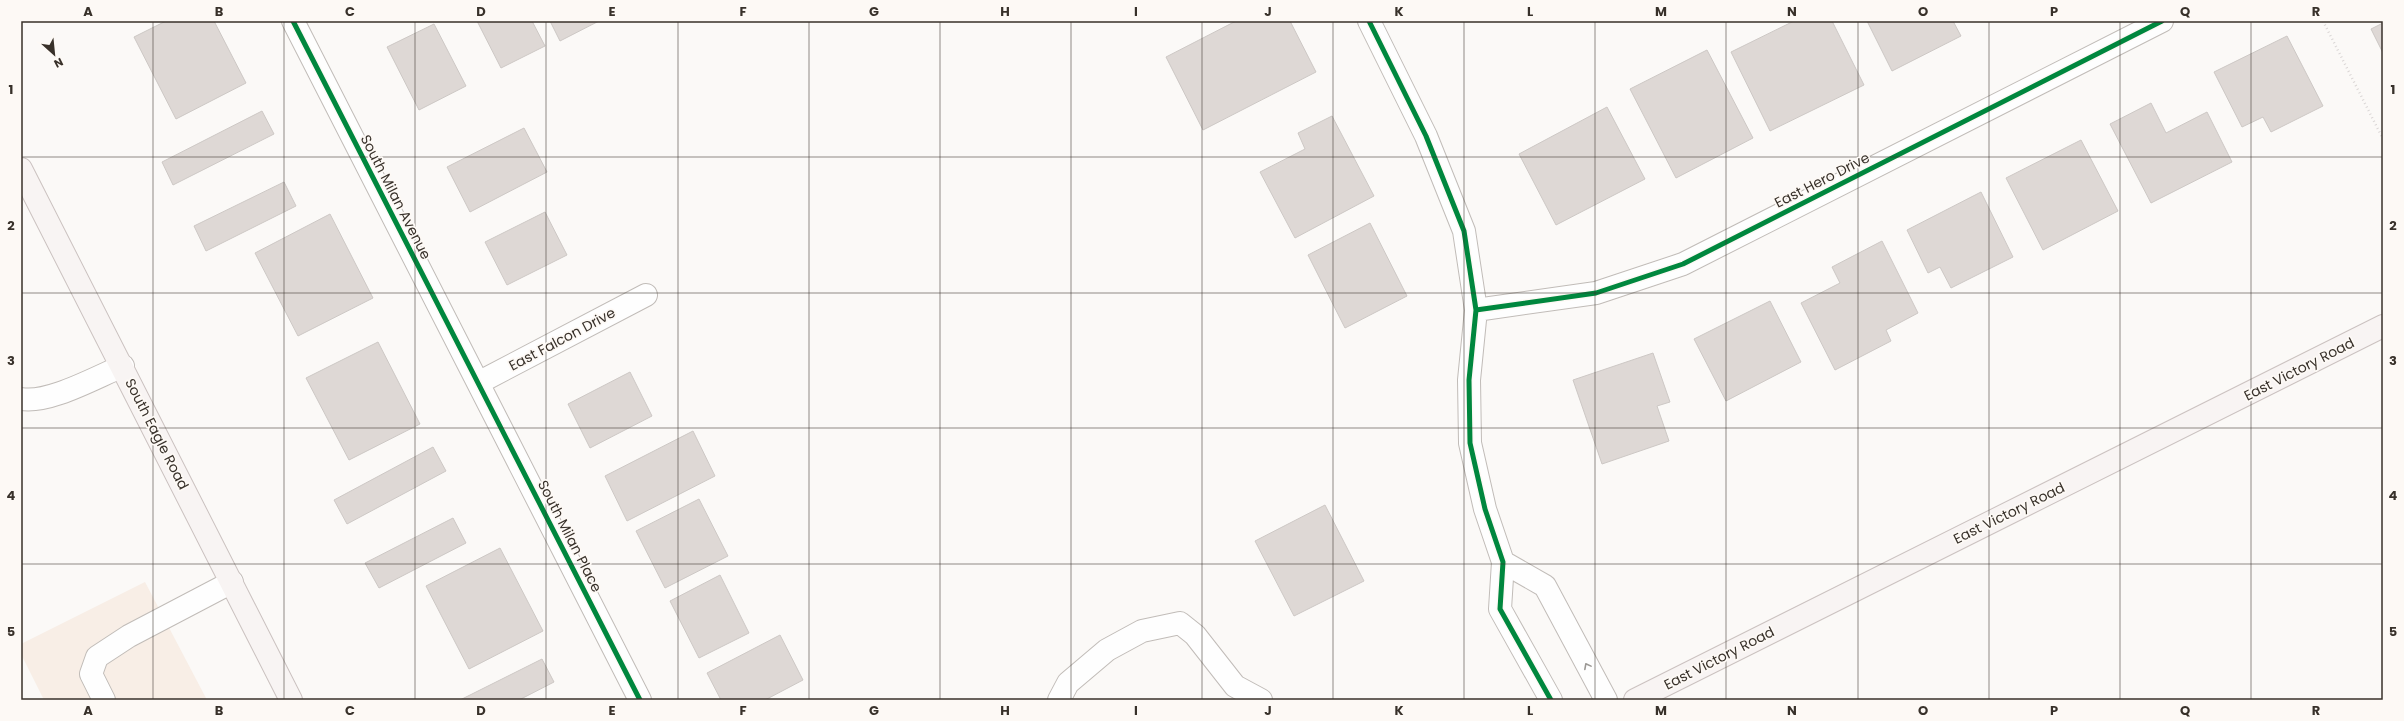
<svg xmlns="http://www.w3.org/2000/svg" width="2404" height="721" font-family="Poppins,sans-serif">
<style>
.built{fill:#f8eee6}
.building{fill:#ded8d5;stroke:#cdc8c5}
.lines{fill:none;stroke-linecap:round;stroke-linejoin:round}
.minor-casing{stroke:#c1bcb8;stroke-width:24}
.major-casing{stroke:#cbc2c0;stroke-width:24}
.path{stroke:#dad6d5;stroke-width:2.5;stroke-dasharray:1 3;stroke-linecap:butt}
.minor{stroke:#fefefe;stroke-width:22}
.major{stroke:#f8f4f3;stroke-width:22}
.cycleway-casing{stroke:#fdf9f5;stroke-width:8}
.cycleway{stroke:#00873e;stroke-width:5}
.oneway{stroke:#9b9894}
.grid{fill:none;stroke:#38312a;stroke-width:1;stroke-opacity:0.55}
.labels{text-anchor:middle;stroke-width:3.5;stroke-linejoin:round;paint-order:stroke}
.street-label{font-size:14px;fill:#38312a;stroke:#fdf9f5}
.neatline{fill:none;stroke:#38312a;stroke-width:1.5}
.grid-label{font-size:13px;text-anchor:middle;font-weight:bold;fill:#38312a}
</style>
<rect width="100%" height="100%" fill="#fbf9f7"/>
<path class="built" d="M145,582L207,700H44L21,654V644Z"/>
<path class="building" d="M166,21H214L246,83L176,119L134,37Z
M477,21H532L545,46L501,68Z
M550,21H599L560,41Z
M1236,21H1290L1316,72L1203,130L1166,57Z
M1794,21H1832L1864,85L1770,131L1731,52Z
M1867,21H1953L1961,36L1892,71Z
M2383,23V53L2371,29Z
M434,24L466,86L419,110L387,47Z
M2287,36L2323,106L2271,132L2263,117L2242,127L2214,72Z
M1707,50L1753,138L1676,178L1630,89Z
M2151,103L2166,133L2207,112L2232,162L2151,203L2110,124Z
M1607,107L1645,179L1556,225L1519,154Z
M262,111L274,134L173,185L162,162Z
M1332,116L1374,196L1295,238L1260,172L1305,149L1298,133Z
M524,128L547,172L470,212L447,167Z
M2081,140L2118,211L2043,250L2006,178Z
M284,182L296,206L206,251L194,226Z
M1981,192L2013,257L1951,288L1940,267L1928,273L1907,230Z
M545,212L567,255L507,285L485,242Z
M330,214L373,298L298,336L255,253Z
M1370,223L1407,296L1345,328L1308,255Z
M1882,241L1918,313L1886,330L1891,341L1835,370L1801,303L1840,283L1832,267Z
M1770,301L1801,362L1726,401L1694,339Z
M378,342L420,424L349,460L306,378Z
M1653,353L1670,402L1657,406L1669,441L1602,464L1573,380Z
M630,372L652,416L590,448L568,404Z
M693,431L715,476L627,521L605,476Z
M433,447L446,471L347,524L334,500Z
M699,499L728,556L665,588L636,531Z
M1325,505L1364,581L1294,616L1255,541Z
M453,518L466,543L379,588L365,563Z
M500,548L543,631L469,669L426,586Z
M720,575L749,633L699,658L670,601Z
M780,635L803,680L765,700H721L707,673Z
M542,659L554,682L519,700H460Z"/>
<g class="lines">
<g class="minor-casing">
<path id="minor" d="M293,21L640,700
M1369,21L1426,136L1464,231L1476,310L1469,380L1470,443L1485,509L1503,562L1500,609L1551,700
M1476,310L1596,293L1683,264L2162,21
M478,383L646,295
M21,399C49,404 96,377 123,366
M1503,562L1545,586L1606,700
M104,700L91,674L97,657L129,636L232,582
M1059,700L1068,683L1107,650L1142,631L1180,623L1195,635L1235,686L1261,700"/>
</g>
<g class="major-casing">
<path id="major" d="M21,169L291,700
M1635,700L2383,326"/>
</g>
<path class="path" d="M2323,21L2383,139"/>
<use href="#minor" class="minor"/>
<use href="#major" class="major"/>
<g class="cycleway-casing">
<path id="cycleway" d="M293,21L640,700
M1369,21L1426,136L1464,231L1476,310L1469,380L1470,443L1485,509L1503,562L1500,609L1551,700
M1476,310L1596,293L1683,264L2162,21"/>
</g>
<use href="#cycleway" class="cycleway"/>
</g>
<defs><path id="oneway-chevron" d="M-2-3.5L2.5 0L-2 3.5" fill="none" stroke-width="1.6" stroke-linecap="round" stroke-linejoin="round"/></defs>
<use class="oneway" href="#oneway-chevron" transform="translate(1587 666) rotate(-118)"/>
<path class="grid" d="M153,21V700M284,21V700M415,21V700M546,21V700M678,21V700M809,21V700M940,21V700M1071,21V700M1202,21V700M1333,21V700M1464,21V700M1595,21V700M1726,21V700M1858,21V700M1989,21V700M2120,21V700M2251,21V700M21,157H2383M21,293H2383M21,428H2383M21,564H2383"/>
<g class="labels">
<g class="street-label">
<text transform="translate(1822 180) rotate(-27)" y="5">East Hero Drive</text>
<text transform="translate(396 197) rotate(63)" y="5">South Milan Avenue</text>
<text transform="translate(562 339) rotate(-28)" y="5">East Falcon Drive</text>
<text transform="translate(2299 369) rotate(-27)" y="5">East Victory Road</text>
<text transform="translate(157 434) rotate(63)" y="5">South Eagle Road</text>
<text transform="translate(2009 513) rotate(-26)" y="5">East Victory Road</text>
<text transform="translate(570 536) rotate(63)" y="5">South Milan Place</text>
<text transform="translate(1719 658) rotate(-27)" y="5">East Victory Road</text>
</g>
</g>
<rect width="2404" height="721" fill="none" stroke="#fdf9f5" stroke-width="44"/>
<g transform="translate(54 54) rotate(153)" stroke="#fdf9f5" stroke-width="3" paint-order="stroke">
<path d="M0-3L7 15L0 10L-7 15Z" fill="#38312a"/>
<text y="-6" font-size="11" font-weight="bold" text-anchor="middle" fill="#38312a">N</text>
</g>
<rect x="22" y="22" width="2360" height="677" class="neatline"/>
<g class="grid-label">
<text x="88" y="16">A</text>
<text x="219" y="16">B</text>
<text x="350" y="16">C</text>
<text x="481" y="16">D</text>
<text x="612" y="16">E</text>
<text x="743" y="16">F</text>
<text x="874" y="16">G</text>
<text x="1005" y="16">H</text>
<text x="1136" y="16">I</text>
<text x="1268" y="16">J</text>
<text x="1399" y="16">K</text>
<text x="1530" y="16">L</text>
<text x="1661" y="16">M</text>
<text x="1792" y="16">N</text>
<text x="1923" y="16">O</text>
<text x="2054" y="16">P</text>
<text x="2185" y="16">Q</text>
<text x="2316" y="16">R</text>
<text x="11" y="94">1</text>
<text x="2393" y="94">1</text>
<text x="11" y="230">2</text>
<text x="2393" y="230">2</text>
<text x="11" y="365">3</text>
<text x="2393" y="365">3</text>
<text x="11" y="500">4</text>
<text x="2393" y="500">4</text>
<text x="11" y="636">5</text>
<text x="2393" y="636">5</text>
<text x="88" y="715">A</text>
<text x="219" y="715">B</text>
<text x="350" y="715">C</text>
<text x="481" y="715">D</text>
<text x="612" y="715">E</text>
<text x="743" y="715">F</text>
<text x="874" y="715">G</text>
<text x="1005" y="715">H</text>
<text x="1136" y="715">I</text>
<text x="1268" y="715">J</text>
<text x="1399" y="715">K</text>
<text x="1530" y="715">L</text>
<text x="1661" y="715">M</text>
<text x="1792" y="715">N</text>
<text x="1923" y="715">O</text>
<text x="2054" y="715">P</text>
<text x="2185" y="715">Q</text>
<text x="2316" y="715">R</text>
</g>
</svg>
